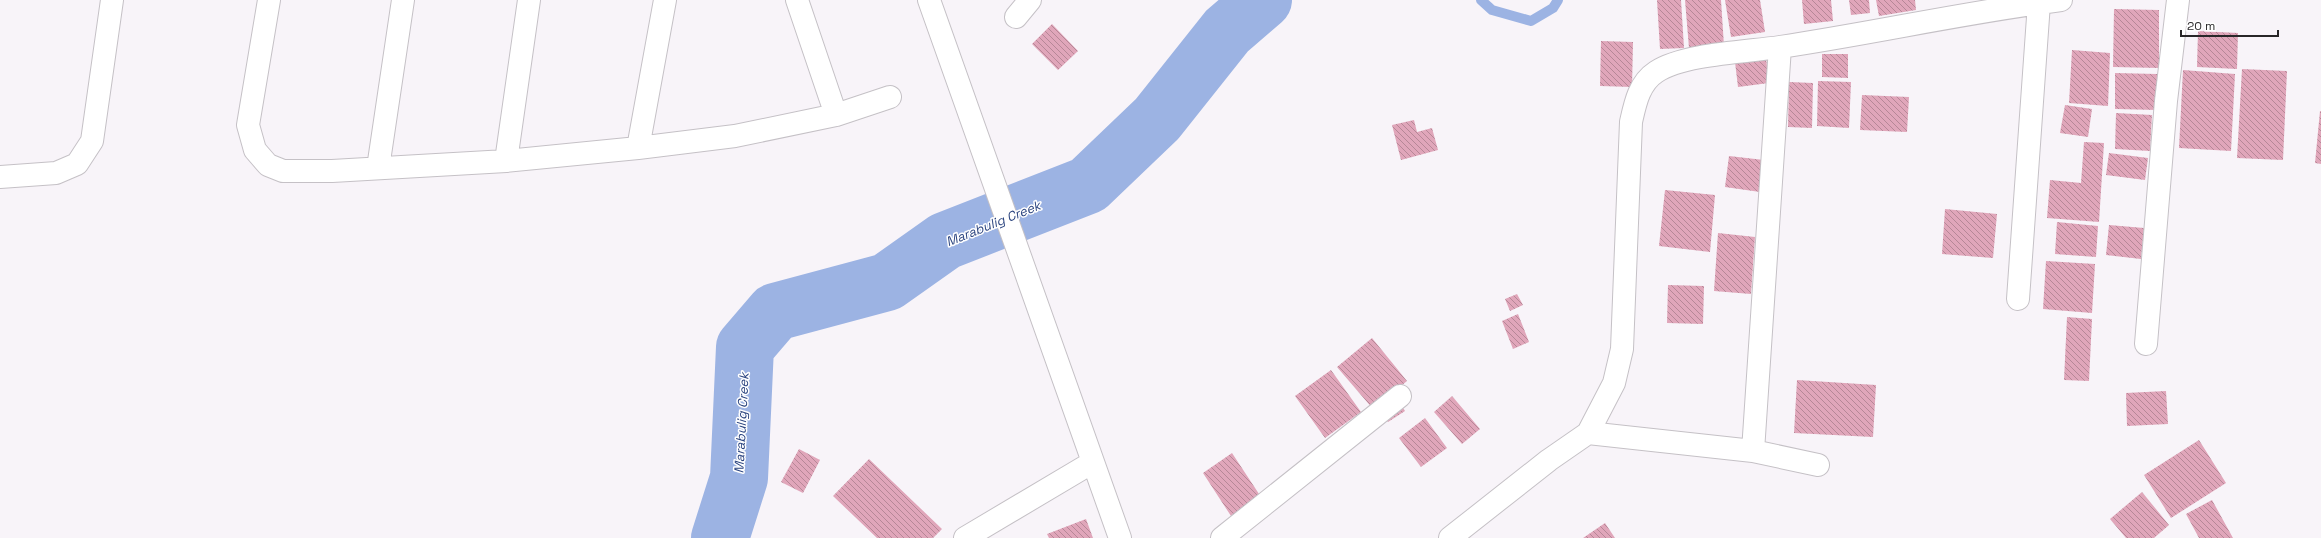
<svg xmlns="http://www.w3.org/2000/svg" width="2321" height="538" font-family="'Space Grotesk',sans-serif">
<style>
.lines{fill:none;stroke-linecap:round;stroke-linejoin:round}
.stream{stroke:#9cb3e3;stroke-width:10}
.river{stroke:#9cb3e3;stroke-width:58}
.building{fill:url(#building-back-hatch)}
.minor-casing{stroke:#c5c1c6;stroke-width:24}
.minor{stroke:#fff;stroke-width:22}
.labels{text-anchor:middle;stroke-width:3;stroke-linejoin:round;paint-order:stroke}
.water-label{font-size:13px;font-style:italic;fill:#2b447f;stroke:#fff}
</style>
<defs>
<pattern id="building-back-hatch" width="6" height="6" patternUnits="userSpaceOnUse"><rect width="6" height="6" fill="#e0a6ba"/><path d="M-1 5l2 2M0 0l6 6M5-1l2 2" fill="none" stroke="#b68797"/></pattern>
</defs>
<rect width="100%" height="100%" fill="#f8f4f9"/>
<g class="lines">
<path class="stream" d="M1481,0L1492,10L1531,21L1553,8L1558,0"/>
<path class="river" d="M720,538L739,478L745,347L775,312L887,282L945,241L1088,185L1157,119L1227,31L1263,0"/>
</g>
<path class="building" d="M1657,0H1681L1684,48L1660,49Z
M1685,0H1721L1724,46L1689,48Z
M1725,0H1760L1765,32L1731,37Z
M1802,0H1831L1833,21L1804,24Z
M1849,0H1869L1870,13L1851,15Z
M1876,0H1915L1916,10L1879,16Z
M2114,9L2159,10V68L2113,67Z
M1052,24L1078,51L1058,70L1032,44Z
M2198,31L2238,33L2237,69L2197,67Z
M1601,41L1633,42L1632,87L1600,86Z
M2072,50L2110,53L2108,106L2069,103Z
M1822,54H1848V78L1822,77Z
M1766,58L1769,83L1738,87L1735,62Z
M2242,69L2287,71L2283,160L2237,158Z
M2183,70L2235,74L2231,151L2179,148Z
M2115,73L2157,74V110L2115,109Z
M1818,81L1851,82L1849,128L1817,126Z
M1789,82L1813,83L1812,128L1788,127Z
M1862,95L1909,97L1907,132L1860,130Z
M2065,105L2092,109L2088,137L2060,133Z
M2320,111H2321V164L2315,163Z
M2116,113L2152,115L2150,151L2115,149Z
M1414,120L1417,132L1432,128L1438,150L1401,160L1392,125Z
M2084,142L2104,143L2099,222L2047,218L2050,180L2081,183Z
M2109,153L2148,158L2145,180L2106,175Z
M1729,156L1764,160L1760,192L1725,187Z
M1665,190L1715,195L1710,252L1659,246Z
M1945,209L1997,214L1993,258L1942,254Z
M2057,222L2098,226L2096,257L2055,254Z
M2109,225L2144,228L2141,259L2106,255Z
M1718,233L1755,237L1751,294L1714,291Z
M2046,261L2095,264L2092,313L2043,309Z
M1668,285L1704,286L1703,324L1667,323Z
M1517,294L1523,305L1510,311L1505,299Z
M1518,314L1529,342L1513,349L1502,321Z
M2067,317L2092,319L2089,381L2064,380Z
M1372,338L1407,381L1373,409L1337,367Z
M1331,370L1361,412L1325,438L1295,396Z
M1797,380L1876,385L1873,437L1794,433Z
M2166,391L2168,424L2127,426L2126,393Z
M1452,396L1480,429L1462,444L1434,412Z
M1400,403L1405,411L1388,422L1384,416Z
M1425,418L1447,448L1421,467L1399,438Z
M2199,440L2226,483L2171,518L2144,475Z
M799,449L820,460L803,493L781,482Z
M1232,453L1261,497L1231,516L1203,473Z
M869,459L942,529L933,538H877L833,496Z
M2142,492L2169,525L2154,538H2126L2110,519Z
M2212,500L2233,538H2199L2186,514Z
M1086,519L1093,538H1049L1047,534Z
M1605,523L1615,538H1583Z"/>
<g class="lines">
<g class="minor-casing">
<path id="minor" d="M269,0L248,125L255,150L268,165L283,171H332L506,161L638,148L735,136L836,115L890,97
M797,0L836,115
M929,0L1120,538
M1016,17L1030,0
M638,148L665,0
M506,161L529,0
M378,168L403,0
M0,177L56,173L77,164L92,141L112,0
M2018,299L2039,3
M2146,344L2166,101L2178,0
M1588,433L1753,451L1818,465
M1753,451L1780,47
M965,538L1093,462
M1222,538L1400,396
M1450,538L1549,460L1588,433L1614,383L1622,349L1631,122C1635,104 1639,83 1656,72C1683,54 1746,52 1780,47C1874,33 1967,12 2061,0"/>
</g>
<use href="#minor" class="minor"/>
</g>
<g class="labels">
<g class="water-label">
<text transform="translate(993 223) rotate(-22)" y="5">Marabulig Creek</text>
<text transform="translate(741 423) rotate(-87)" y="5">Marabulig Creek</text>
</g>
</g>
<path d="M2181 30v6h97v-6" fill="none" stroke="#282628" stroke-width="2"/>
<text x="2187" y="30" font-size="12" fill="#282628" stroke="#ffffff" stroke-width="3" paint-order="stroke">20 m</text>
</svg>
